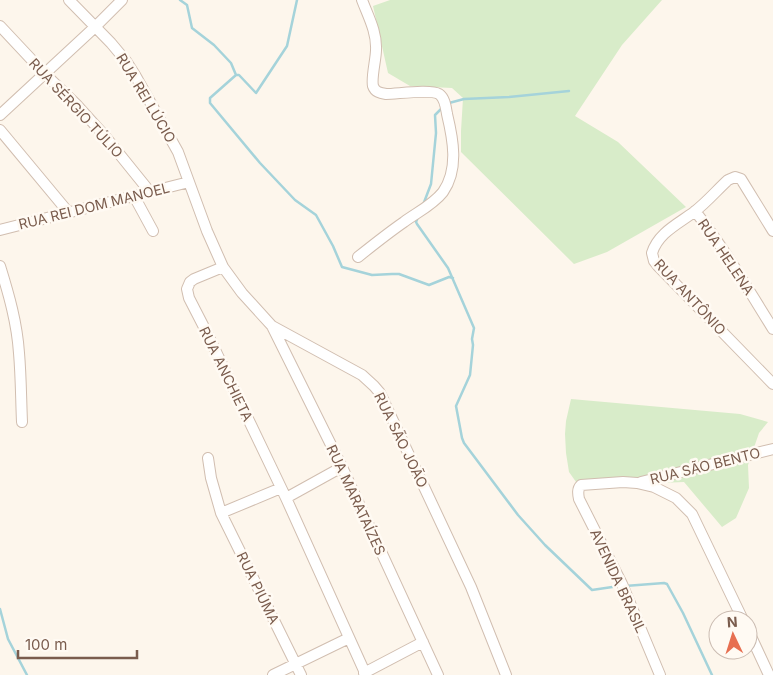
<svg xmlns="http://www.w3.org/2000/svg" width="773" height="675" font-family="Inter,sans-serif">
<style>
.green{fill:#d8ecc9}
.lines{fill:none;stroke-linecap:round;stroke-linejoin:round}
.stream{stroke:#a5d3da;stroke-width:2.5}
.minor-casing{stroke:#d1beb0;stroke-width:12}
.minor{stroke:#fff;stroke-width:10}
.labels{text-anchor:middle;stroke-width:5;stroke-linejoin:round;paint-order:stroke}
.street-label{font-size:14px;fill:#7a5c4d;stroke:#fffaf3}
</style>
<rect width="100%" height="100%" fill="#fdf6ec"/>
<path class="green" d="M390,0H662L622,45L575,116L618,142L686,207L607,252L574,264L461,152V131L463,98L452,88L410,86L388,73L373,6Z
M571,399L740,414L768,422L759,433L748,465L749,488L736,518L722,527L684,482L660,483L610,482L581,489L569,472L566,453L565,434L566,421Z"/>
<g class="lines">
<path class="stream" d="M180,0L187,5L192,28L214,45L231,63L236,75H239L256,93L287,46L297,0
M236,75L210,98V103L260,163L295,200L316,215L333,246L342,267L372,275L392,274H399L429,285L449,277L453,278
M449,103L464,99L509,97L569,91
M423,205L431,184L436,133L435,115L442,108
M418,217L416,222L417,224L448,268L474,328L472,339L473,345L470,375L456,406L462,438L464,443L518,515L545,545L592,590L619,586
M625,586L664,583L667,584L683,613L712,675
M0,609L8,639L27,675"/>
<g class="minor-casing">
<path id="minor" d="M69,0L111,43L126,61L135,75L178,152L207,231L223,267L242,293L272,326L362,375L374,386L380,393L471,587L506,675
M0,26L45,74L76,104L104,135L150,192
M0,115L95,27L122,0
M0,130L69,213
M134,196L153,231
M695,211C724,248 748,289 773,329
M0,230L189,182
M773,231L741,179L735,177L728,180C717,190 706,203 694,212C678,224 658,233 652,253L654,261L658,266L773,384
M358,257C373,245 388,233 404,222C416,213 433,205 443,192C459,169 453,139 447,114C446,108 445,98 439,94C430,89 397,94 386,94C380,93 375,92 373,86C371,78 376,59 376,50C377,32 368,16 362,0
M0,266C9,295 17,323 19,353C21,376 21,399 22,422
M223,267L194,279L190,282L187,289L189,298L207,333L286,498L366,675
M272,326L342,467L438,675
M208,458L211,478L221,513L301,675
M641,482L773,449
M286,498L342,467
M221,513L281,488
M748,630L769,675
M364,673L423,642
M273,675L349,638
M660,675L622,584L579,499C578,494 577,489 581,485L623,482L637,483L654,487L676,498L692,514L743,620"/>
</g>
<use href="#minor" class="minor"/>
</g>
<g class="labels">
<g class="street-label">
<text transform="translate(146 98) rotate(59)" y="5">RUA REI LÚCIO</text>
<text transform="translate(76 108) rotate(47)" y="5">RUA SÉRGIO TÚLIO</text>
<text transform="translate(94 206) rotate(-14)" y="5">RUA REI DOM MANOEL</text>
<text transform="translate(726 257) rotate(56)" y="5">RUA HELENA</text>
<text transform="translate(690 297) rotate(47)" y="5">RUA ANTÔNIO</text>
<text transform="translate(226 374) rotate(64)" y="5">RUA ANCHIETA</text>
<text transform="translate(401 440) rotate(64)" y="5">RUA SÃO JOÃO</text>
<text transform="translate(705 466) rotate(-14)" y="5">RUA SÃO BENTO</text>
<text transform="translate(356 500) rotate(65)" y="5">RUA MARATAÍZES</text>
<text transform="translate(618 581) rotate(65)" y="5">AVENIDA BRASIL</text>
<text transform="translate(258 588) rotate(64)" y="5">RUA PIÚMA</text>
</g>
</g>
<g transform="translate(733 635) rotate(356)"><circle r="24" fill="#fffaf3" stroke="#cabbb1"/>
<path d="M0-4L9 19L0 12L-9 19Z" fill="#e76f51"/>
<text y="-8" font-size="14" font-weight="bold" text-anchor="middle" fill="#7a5c4d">N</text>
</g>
<path d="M18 650v8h119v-8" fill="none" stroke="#7a5c4d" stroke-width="2.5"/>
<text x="25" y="650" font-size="15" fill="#7a5c4d" stroke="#fffaf3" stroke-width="4" paint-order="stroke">100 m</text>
</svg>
